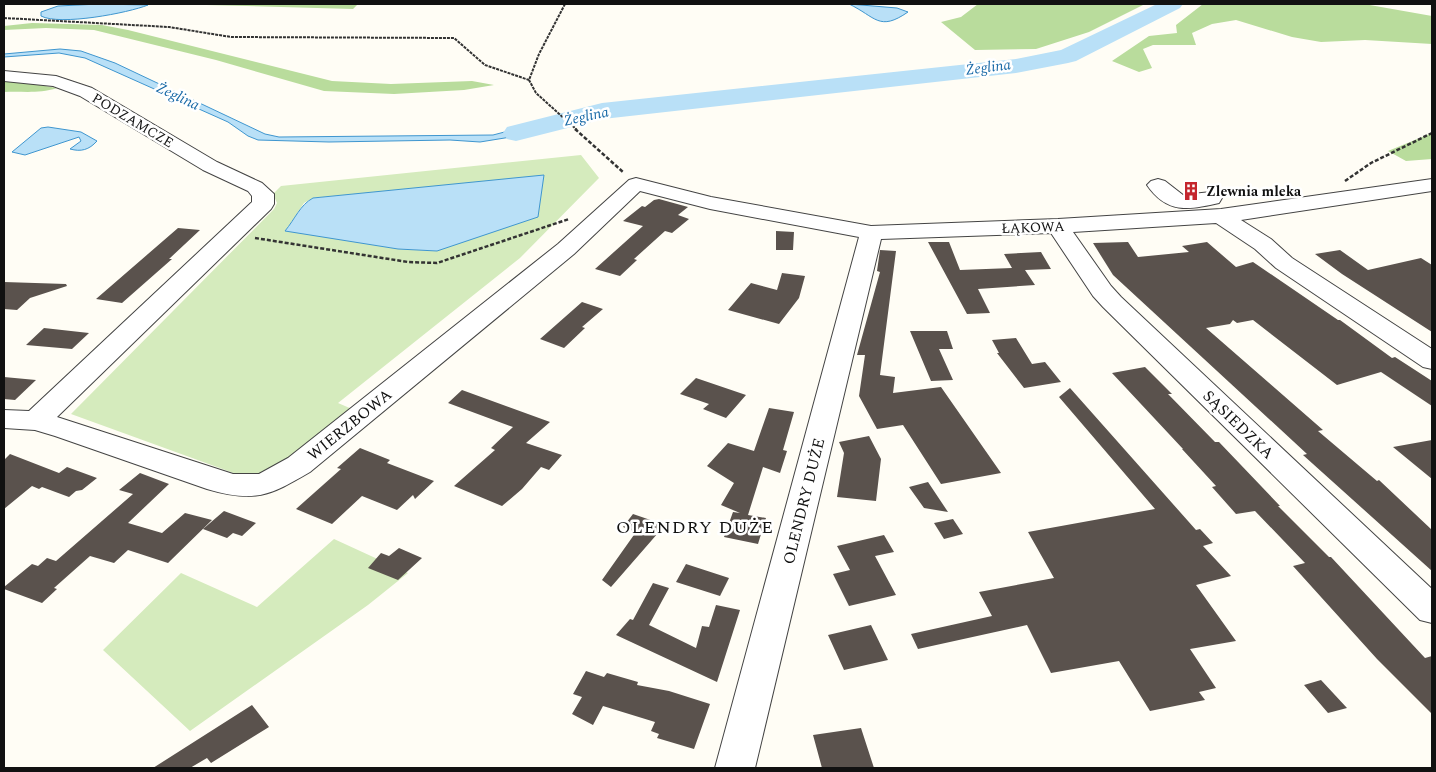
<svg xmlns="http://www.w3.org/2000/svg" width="1436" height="772" font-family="Spectral,serif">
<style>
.green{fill:#d5ebbd;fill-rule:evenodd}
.forest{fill:#b9dc9c}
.water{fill:#b9e0f7;stroke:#3f96cf}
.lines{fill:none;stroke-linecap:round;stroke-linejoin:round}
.river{fill:#b9e0f7;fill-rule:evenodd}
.building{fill:#5a524d}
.minor-casing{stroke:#444;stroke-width:2}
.path-far1{stroke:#333;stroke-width:2;stroke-dasharray:3 1;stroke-linecap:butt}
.path{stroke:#333;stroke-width:2.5;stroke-dasharray:4 2;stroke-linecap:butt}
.minor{fill:#fff;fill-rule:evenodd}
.labels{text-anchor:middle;stroke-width:5;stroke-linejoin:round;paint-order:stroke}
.far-street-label{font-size:14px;fill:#111;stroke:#fff}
.far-poi-label{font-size:14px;font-weight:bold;fill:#111;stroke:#fff;text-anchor:start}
.far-water-label{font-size:15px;font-style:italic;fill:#1768a6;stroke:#fff}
.street-label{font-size:16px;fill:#111;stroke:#fff}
.neighbourhood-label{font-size:18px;letter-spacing:1px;fill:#111;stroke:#fff}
</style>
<rect width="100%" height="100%" fill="#fffdf5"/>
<path class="green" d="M581,155L599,178L520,258L338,403L352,409L284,465L265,473L239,475L71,414L274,209L277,203L273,194L281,186ZM402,190L437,251L398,249L286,230L304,203L313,198Z
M334,539L408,573L368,605L190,731L103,650L181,573L257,607Z"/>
<path class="forest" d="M208,4H358L353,9L206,5Z
M978,4H1145L1089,32L1036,49L975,50L941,22L961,17Z
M1203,4H1364L1432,16V44L1365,40L1321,42L1292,37L1236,20L1212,24L1192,33L1196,45H1153L1143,49L1152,68L1139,72L1112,61L1149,36L1177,33L1176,25Z
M32,23L102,25L128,30L332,81L391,84L472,81L494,85L464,90L394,94L324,91L216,60L94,30L46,28L4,30V26Z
M4,79L57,88C38,94 24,91 4,92Z
M1432,133V159L1406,161L1388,151Z"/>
<path class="water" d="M99,4L148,5C128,13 60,26 41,16V12L58,6Z
M849,4L897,8L908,12C879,32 876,17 849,4Z
M60,49L81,51L115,63L265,134L279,137L493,135L562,117L568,123L517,136L480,142L450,140L329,142L258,140L248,136L228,122L85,58L59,53L4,57V54Z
M48,127L81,132L97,141C89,150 81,152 70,149L81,141L79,137L25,155L12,152L41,128Z
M544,175L538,217L437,251L398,249L285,231C295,219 300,205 313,198Z"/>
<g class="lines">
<path class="river" d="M1157,4H1183L1180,8L1076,61L1068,63L1016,73L603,119L516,141L507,139L503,133L507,127L602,103L1016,59L1061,50Z"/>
</g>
<path class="building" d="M659,199L688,207L678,215L689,219L672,233L665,231L634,259L637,260L620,276L595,269L643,226L623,221L642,206L645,207L654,200Z
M178,228L200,230L169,259H172L122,303L96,299Z
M776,231L794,232L793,250H776Z
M928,242H949L960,270L1012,268L1004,254L1041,252L1051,269L1025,270L1035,285L978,289L990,313L967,314Z
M1128,242L1138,257L1189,252L1182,246L1207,242L1236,267L1253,262L1338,320H1340L1392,358L1395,357L1432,381V406L1381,372L1337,385L1253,320L1237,323L1233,320L1230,324L1206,328L1323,430L1318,431L1377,481L1379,480L1432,530V571L1303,455L1307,454L1113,275L1093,243Z
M880,250L896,251L880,375L895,377L893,393L941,387L1001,473L941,484L903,425L877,429L859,396L865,355H857L880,272L877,271Z
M1340,250L1368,270L1421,258L1432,265V332L1342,274L1315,254Z
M782,273L805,276L799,298L779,324L728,310L751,283L777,290Z
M4,282L66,284L67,286L30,298L17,310L4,309Z
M582,302L603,309L582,327L585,328L564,348L540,339Z
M44,328L89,333L72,349L26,345Z
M910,331H947L953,349H939L953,380L931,381Z
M1016,338L1032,364L1045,362L1061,382L1024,388L997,353H999L992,340Z
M1145,367L1172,394H1168L1215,442H1219L1280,506H1278L1329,557H1331L1425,658L1432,656V714L1377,659L1293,566L1305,563L1255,511L1236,514L1212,487L1216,486L1182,449H1183L1112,373Z
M4,377L36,380L15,400L4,399Z
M696,378L746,395L726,418L703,409L709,404L680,394Z
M1070,388L1196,530L1200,529L1213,543L1203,546L1231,576L1196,585L1236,641L1190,649L1216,688L1199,692L1205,700L1150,711L1119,661L1051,673L1027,625L918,649L911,634L992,616L979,592L1054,578L1028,532L1155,509L1059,397Z
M462,390L550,422L526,443L562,455L549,470L541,467L522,489L502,506L454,486L495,450L491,448L513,427L448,403Z
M769,408L794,412L783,450L787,451L780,473L763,467L748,515L766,518L758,544L724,537L733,512L740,513L721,505L734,483L707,466L728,443L754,451Z
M869,436L881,459L876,501L837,497L844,453L839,442Z
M1432,440V479L1393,447Z
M360,448L390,460L387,463L434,481L415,499L413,495L397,510L362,496L332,524L296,509L341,469L337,468Z
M10,454L59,473L67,467L97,478L82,490L76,491L69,497L42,487L39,489L32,486L4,509V460Z
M140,473L169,484L128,523L162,533L185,513L212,520L168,563L128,550L114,563L90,556L54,588L57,589L42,603L4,589V587L32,564L38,566L47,558L56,561L133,494L119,490Z
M928,482L948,512L924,508L909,487Z
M224,511L256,523L242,536L233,533L227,538L203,529Z
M633,514L665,525L611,587L602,580L636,532L623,527Z
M953,519L963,534L944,539L934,523Z
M884,535L894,552L875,556L896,595L849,606L833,574L850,570L837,546Z
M399,548L422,558L398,580L368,568L381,553L389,556Z
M686,564L729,578L720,596L676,582Z
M653,583L669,588L649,625L696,648L702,626L709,627L716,605L740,610L717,682L616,635L630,619L633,620Z
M871,625L888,660L844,670L828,635Z
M586,671L604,677L607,673L638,682L637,685L669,691L710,704L694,749L657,738L659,734L651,731L655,722L603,706L593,725L572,714L582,697L573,694Z
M1321,680L1347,708L1328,713L1304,685Z
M252,705L269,727L211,763L207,758L190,768H153Z
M861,728L874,768H822L813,735Z"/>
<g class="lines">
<g class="minor-casing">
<path id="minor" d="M4,71L56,76L92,88L217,162L262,183L274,194V204L271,209L57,417L233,474H259L288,458L558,244L629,180L636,178L711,197L871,226L1058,219L1221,209L1432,179V191L1241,220L1271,239L1292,258L1432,349V369L1423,367L1276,268L1255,249L1216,223L1073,232L1111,286L1121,297L1432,589V623L1420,620L1103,307L1093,296L1051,233L881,239L755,768H715L859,237L710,209L640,191L574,254L310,472C269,496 255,503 207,489L55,436L35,430L4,428V410L29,411L252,202V196L248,191L203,170L80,96L53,86L4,81Z
M1158,179L1165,181L1183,195L1211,192L1219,193L1222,198L1219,203C1188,210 1167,214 1147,185L1151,181Z"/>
</g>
<path class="path-far1" d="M565,4L539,54L529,80L536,93L577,130
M4,18L169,27L231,37L454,38L485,65L529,80"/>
<path class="path" d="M575,129L623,172
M1345,181L1371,163L1432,133
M255,238L408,262L437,263L569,219"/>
<use href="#minor" class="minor"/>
</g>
<defs>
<g id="building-bare" transform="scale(1.5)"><path d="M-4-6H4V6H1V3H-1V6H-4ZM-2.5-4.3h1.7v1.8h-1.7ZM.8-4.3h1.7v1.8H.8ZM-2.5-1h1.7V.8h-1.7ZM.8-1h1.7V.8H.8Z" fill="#c4262e" stroke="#fff" stroke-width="2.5" paint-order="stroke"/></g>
</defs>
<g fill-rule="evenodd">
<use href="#building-bare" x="1191" y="191"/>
</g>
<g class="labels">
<g class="far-street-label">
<text transform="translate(133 120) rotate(31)" y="5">PODZAMCZE</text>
<text transform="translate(1033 227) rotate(-2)" y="5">ŁĄKOWA</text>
</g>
<g class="far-poi-label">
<text x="1206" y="196">Zlewnia mleka</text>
</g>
<g class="far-water-label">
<text transform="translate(988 67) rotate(-7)" y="5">Żeglina</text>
<text transform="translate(178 96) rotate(25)" y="5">Żeglina</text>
<text transform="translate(586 116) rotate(-12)" y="5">Żeglina</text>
</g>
<g class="street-label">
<text transform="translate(349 424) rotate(-39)" y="6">WIERZBOWA</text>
<text transform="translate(1239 424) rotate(44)" y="6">SĄSIEDZKA</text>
<text transform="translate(803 501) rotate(-76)" y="6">OLENDRY DUŻE</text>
</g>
<g class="neighbourhood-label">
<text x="695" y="533">OLENDRY DUŻE</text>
</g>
</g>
<rect width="1436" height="772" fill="none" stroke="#111111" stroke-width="10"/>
</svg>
